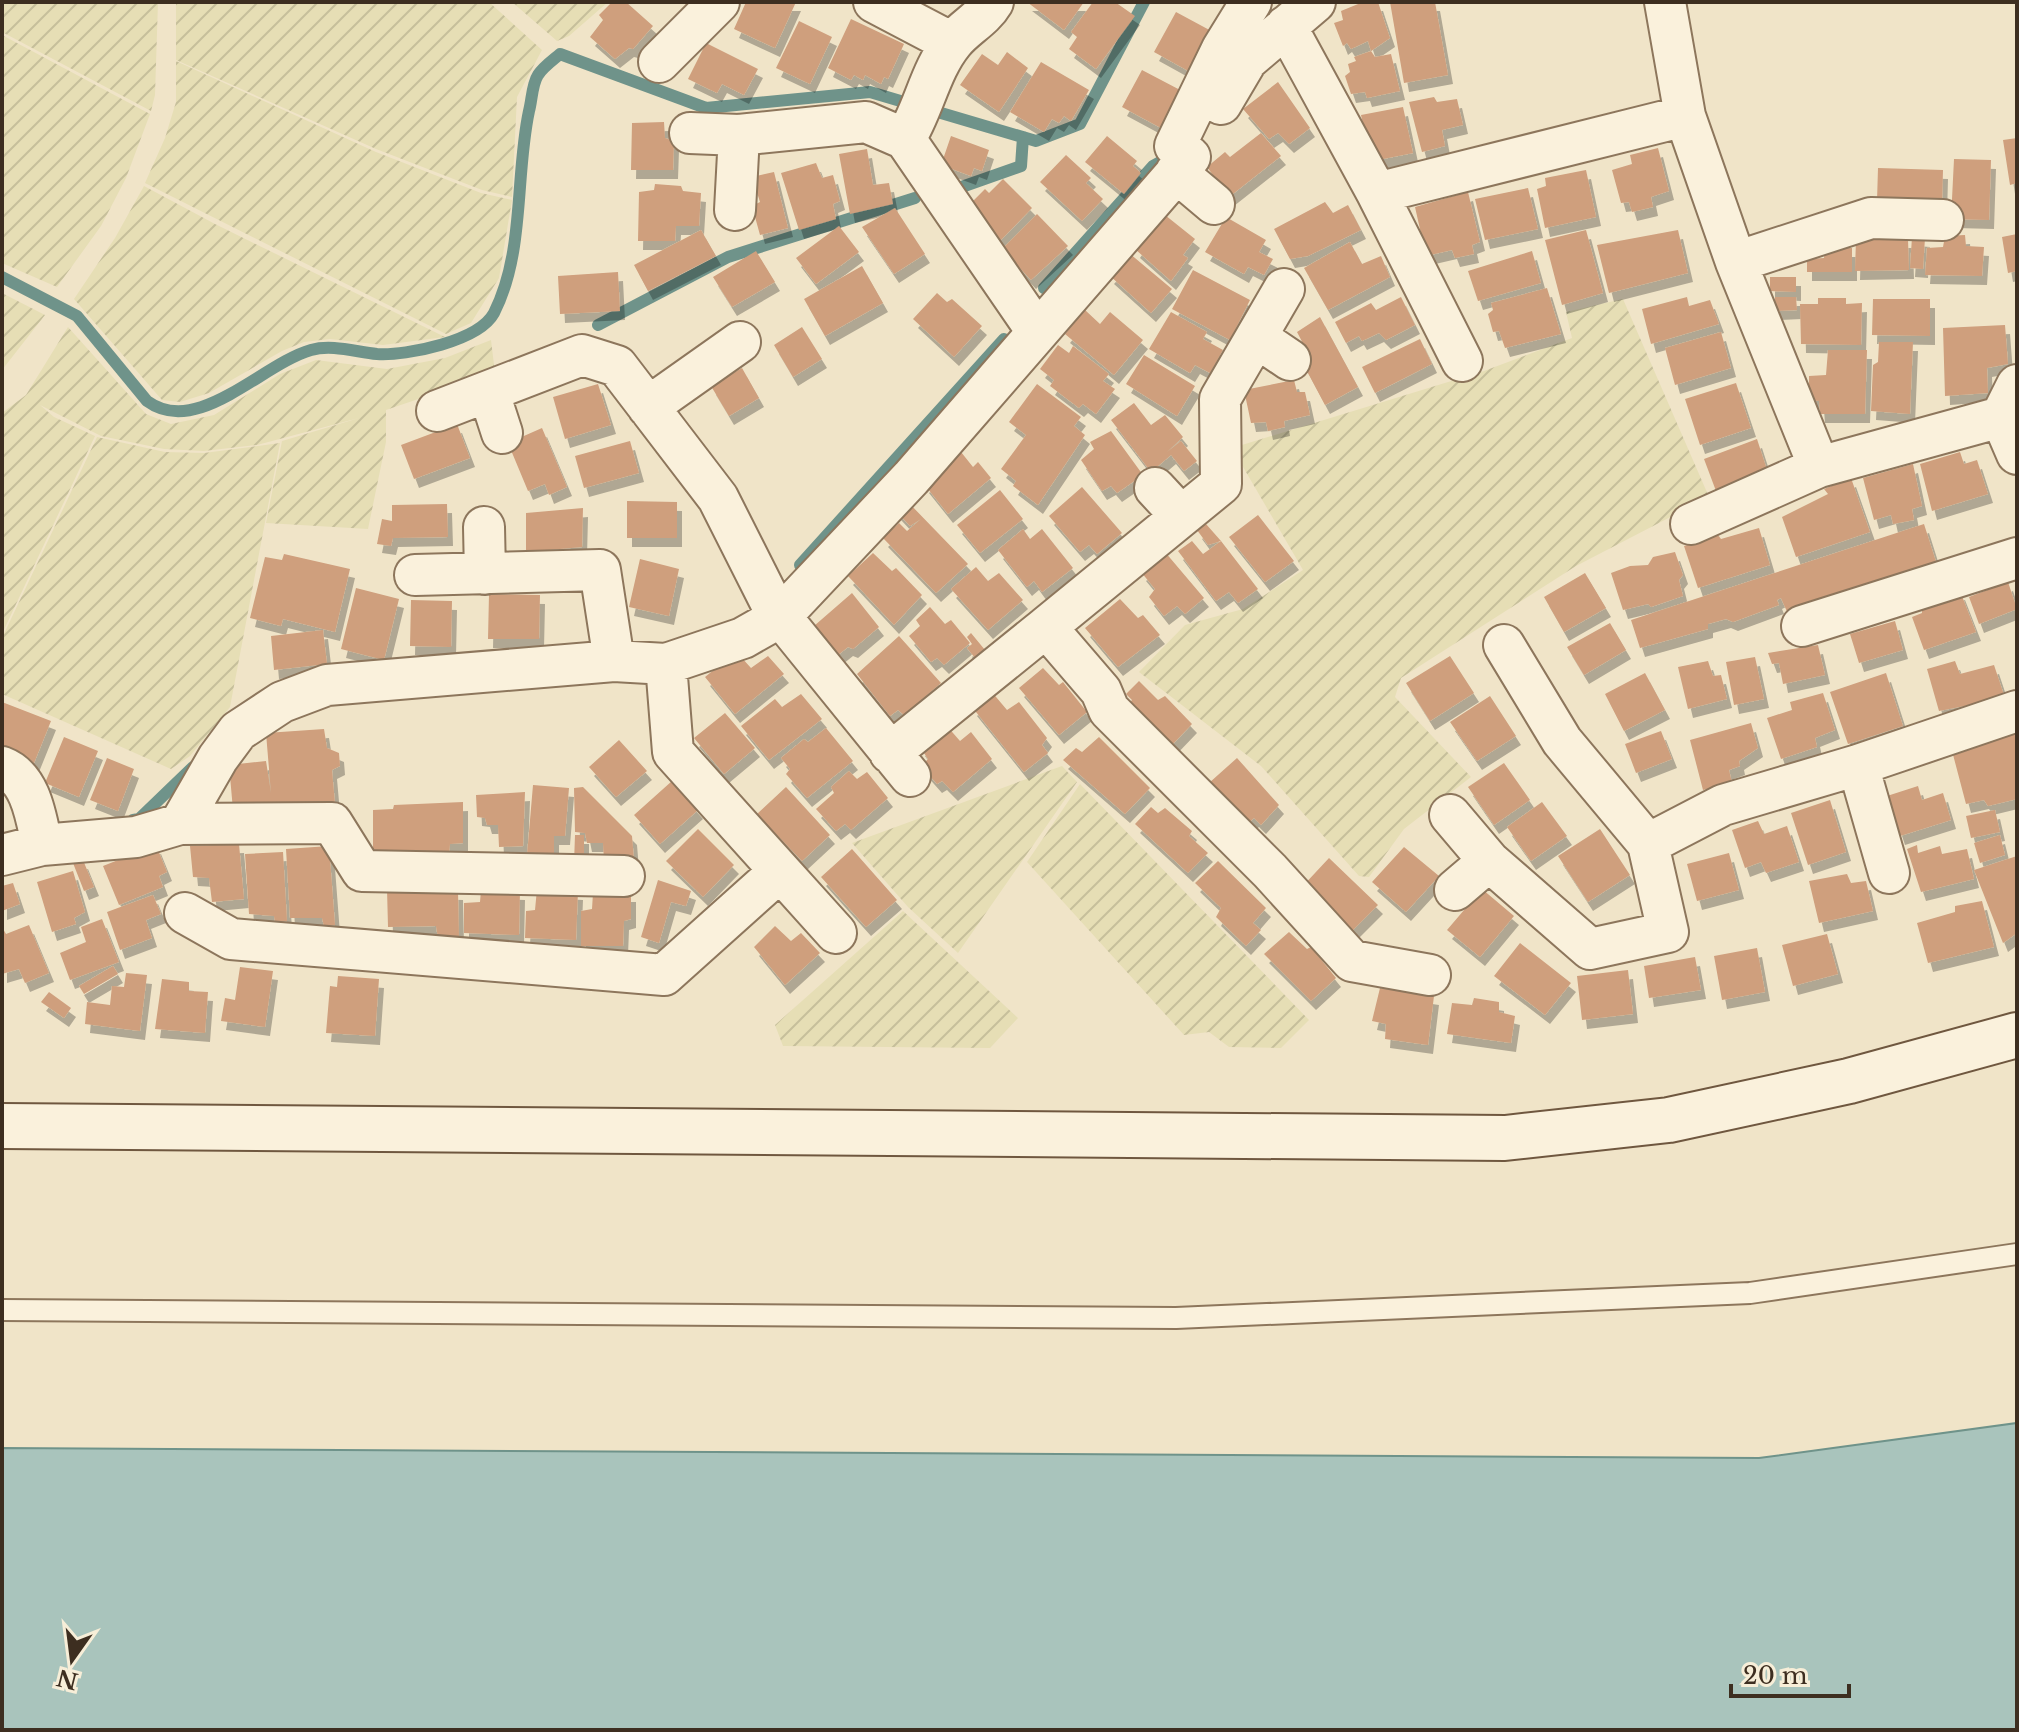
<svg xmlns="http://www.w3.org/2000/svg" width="2019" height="1732" font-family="'Libre Baskerville',serif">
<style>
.farmland{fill:url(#farmland-furrows)}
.water{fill:#a9c4bc;stroke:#6f938a;stroke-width:2}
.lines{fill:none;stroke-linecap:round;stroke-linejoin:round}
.stream{stroke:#6f938a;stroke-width:12}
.building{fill:#cf9f7d;filter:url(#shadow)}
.lane-casing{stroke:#8d765c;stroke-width:24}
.street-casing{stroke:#8d765c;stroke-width:44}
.secondary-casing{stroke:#6f573f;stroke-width:48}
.lane{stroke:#faf1dc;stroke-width:20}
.street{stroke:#faf1dc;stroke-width:40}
.secondary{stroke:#faf1dc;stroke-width:44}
</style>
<defs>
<pattern id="farmland-furrows" width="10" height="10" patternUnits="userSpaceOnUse" patternTransform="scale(2)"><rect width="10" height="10" fill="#e6deb5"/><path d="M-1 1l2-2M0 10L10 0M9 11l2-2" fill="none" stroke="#c6bf9b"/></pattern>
<filter id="shadow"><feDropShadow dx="5" dy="9" stdDeviation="0" flood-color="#0004"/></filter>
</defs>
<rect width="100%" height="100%" fill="#f0e4c8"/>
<path class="farmland" d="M2,2H158L155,95L151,111L2,32Z
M176,2H489L542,50L517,97L512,197L482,190L376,149L176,60Z
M512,2H608L569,36L557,41Z
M2,35L150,114L126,178L101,226L57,287L2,263Z
M176,61L376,152L481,193L512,200L499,278L471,323L446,334L145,183L165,138L176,102Z
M144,186L215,224L445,337L383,345L330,339L304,342L282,351L209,393L180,402L162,400L74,299L115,238Z
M2,293L45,315L2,370Z
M1623,299L1709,497L1576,566L1401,678L1395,697L1471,777L1404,829L1369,877L1359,876L1261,766L1139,672L1185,625L1243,609L1303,570L1232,448L1484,371L1572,338L1566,312Z
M68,327L146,414L171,424L214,415L280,374L316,360L387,369L445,358L491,340L495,373L386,410V442L368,529L266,523L282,441L359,418L257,445L204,451L164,449L101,436L40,405L54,417L95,436L2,634V413L26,395Z
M97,437L165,452L204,453L280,443L230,707L190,756L171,769L2,694V638Z
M1062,766L1077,782L958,953L908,907L852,843Z
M1080,784L1309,1020L1281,1048L1229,1047L1209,1032L1184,1035L1027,862Z
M903,911L1018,1018L990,1048L783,1046L775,1025Z"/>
<path class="water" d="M2017,1423V1730H2V1448L1759,1458Z"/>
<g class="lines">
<path class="stream" d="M953,190L1021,166L1023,137
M2,277L77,316L147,401C197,438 262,364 311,350C332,344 356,352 377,354C407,356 479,341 494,313C525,252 515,176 529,111C532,100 532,84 538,75C543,67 553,60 560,54L706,108L870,92L1036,141L1080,124L1144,2
M1044,288L1153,166L1171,156
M598,325L728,257L915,198
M800,565L1004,339
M133,820L139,819L193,767"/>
</g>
<path class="building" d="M612,2H626L653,26L633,49L629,48L615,59L590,37L603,20L599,15Z
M746,2H796L775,48L734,29Z
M1027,2H1084L1064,30Z
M1093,2H1115L1135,16L1096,69L1069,49L1077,37L1071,32Z
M1363,2H1378L1390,38L1371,51L1368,41L1351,49L1347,43L1343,46L1334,23L1343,20L1341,11Z
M1390,2H1435L1448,75L1404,83Z
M1176,12L1215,33L1192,73L1154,52Z
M851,19L904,44L888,79L884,77L881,84L865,75L863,80L854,75L851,80L828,68Z
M799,21L832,37L810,84L776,68Z
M706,43L758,69L744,95L722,84L717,93L688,79Z
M1371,51L1375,57L1391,54L1400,91L1367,98L1365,92L1351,94L1345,76L1350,72L1348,64L1356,61L1354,57Z
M1007,52L1028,68L999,112L960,85L982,54L998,65Z
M1041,62L1089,90L1071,121L1064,116L1059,123L1052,119L1044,132L1010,112Z
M1142,70L1182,91L1161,128L1122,107Z
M1278,82L1310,128L1289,144L1278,133L1269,139L1243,109Z
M1434,97L1437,102L1457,99L1463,125L1442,130L1445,146L1422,152L1409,102Z
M1403,107L1413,153L1378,160L1369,152L1361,115Z
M664,122L665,138L674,141L673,170H631L632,123Z
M1261,133L1281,156L1229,197L1207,167L1225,152L1230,157Z
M951,136L989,150L982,171L974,168L971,176L941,165Z
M1107,136L1137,161L1133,166L1141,173L1124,194L1085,162Z
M2017,138V183L2010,185L2003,140Z
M1658,148L1669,191L1651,197L1653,207L1632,212L1629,202L1621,203L1612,170L1632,164L1630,155Z
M867,149L873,185L889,183L893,204L850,214L839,154Z
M1066,155L1091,178L1086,183L1103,199L1082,221L1040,182Z
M1954,159L1991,160L1989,220L1951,219Z
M816,163L822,178L833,175L840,201L833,204L836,219L799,230L781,173Z
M1878,168L1943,170L1942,205L1877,201Z
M1586,170L1596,217L1545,228L1537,189L1546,186L1545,178Z
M774,172L788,228L760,235L752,206L760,202L752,177Z
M1003,179L1032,208L997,244L979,227L986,220L970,204L985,189L989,193Z
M655,184L681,186L683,191L701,193L699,226H676L675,241H638L639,192L654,190Z
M1528,188L1538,229L1485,240L1475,199Z
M1468,192L1480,242L1472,245L1474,254L1455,258L1452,250L1426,256L1415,207Z
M1325,202L1333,213L1348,205L1361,230L1308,256L1290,259L1274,229Z
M895,208L925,254L894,274L862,227Z
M1160,211L1195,239L1183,255L1188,258L1171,281L1135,249Z
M1037,214L1068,246L1031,280L1002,249Z
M1226,217L1266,240L1259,252L1273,259L1264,275L1248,267L1244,274L1205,252Z
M839,226L859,252L816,284L796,258Z
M701,230L716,256L648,291L634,265Z
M1586,230L1603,293L1562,305L1545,240Z
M1678,230L1688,273L1609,293L1597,245Z
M2017,234V271L2008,273L2002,237Z
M1965,235L1966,246L1984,247L1982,276L1925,275L1927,248L1943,247L1945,236Z
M1912,237L1925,238L1923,269L1910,268Z
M1856,239H1908L1909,270L1855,271Z
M1350,242L1362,264L1381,256L1390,277L1328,310L1304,268Z
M1825,248H1852V272H1807V259L1824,258Z
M756,251L775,282L732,307L713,277Z
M1532,251L1541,283L1478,301L1468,271Z
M1129,253L1172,289L1151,313L1109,275Z
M862,266L883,303L825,336L804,299Z
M1193,270L1250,300L1230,340L1172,309Z
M618,272L620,311L560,314L558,276Z
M1770,277H1796V292L1770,291Z
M1547,288L1561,334L1505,348L1499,331L1493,332L1488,314L1493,310L1491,303Z
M937,293L947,302L952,299L982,326L954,357L913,319Z
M1401,297L1415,325L1386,340L1379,333L1362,341L1359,336L1346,343L1335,322L1371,303L1376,310Z
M1687,297L1689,306L1710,300L1719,324L1651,344L1642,309Z
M1775,297H1796L1797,310L1775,311Z
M1818,298H1846V304L1862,303L1861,345L1801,344L1800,304H1818Z
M1873,299H1930V336L1872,335Z
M1085,310L1100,324L1110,312L1143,340L1114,375L1065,334Z
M1171,312L1207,332L1203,339L1223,350L1210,373L1195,365L1190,373L1149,349Z
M1320,317L1358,387L1325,405L1301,360L1309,355L1297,332Z
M2005,325L2008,364L1987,368L1988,393L1945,396L1943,328Z
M802,327L822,359L793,377L774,345Z
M1721,332L1731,368L1675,385L1665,348Z
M1420,339L1432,364L1375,393L1362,367Z
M1879,342H1913L1910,414L1871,411L1873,365L1878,362Z
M1058,345L1069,353L1073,346L1109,374L1103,381L1115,389L1096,414L1083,404L1079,408L1050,386L1054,380L1040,369Z
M1828,350H1867L1865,414H1820L1819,401L1809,400V376L1826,375Z
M1144,355L1195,386L1177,416L1126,384Z
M742,368L759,398L729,416L711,386Z
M1294,380L1297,392H1305L1310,415L1284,421L1285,427L1268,431L1266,422L1251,423L1244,390Z
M1736,383L1751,428L1700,445L1685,399Z
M598,384L611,425L565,439L553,397Z
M1037,384L1081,417L1074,426L1085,435L1038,505L1013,486L1016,481L1001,469L1026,435L1009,422Z
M1134,403L1151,425L1165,415L1183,437L1167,452L1181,441L1197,461L1184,471L1171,455L1151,472L1111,420Z
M457,424L470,458L414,479L401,445Z
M542,428L567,487L549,495L545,484L528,491L508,443Z
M1111,431L1143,475L1117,493L1111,486L1102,491L1081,460L1094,449L1090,442Z
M1757,439L1768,473L1716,491L1704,459Z
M630,441L639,473L584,488L575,456Z
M961,452L973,467L978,462L991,478L948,514L924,484Z
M1960,452L1964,464L1977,460L1988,494L1932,511L1920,464Z
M1913,464L1922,506L1912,509L1914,520L1893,524L1891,515L1874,520L1863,478Z
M1851,478L1870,532L1796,557L1782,517L1828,494L1824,489Z
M1082,487L1122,533L1097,554L1089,545L1080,552L1049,516Z
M1000,490L1023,519L980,553L957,525Z
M627,501L677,502V538H627Z
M907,501L968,564L936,593L883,538L899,523L907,531L921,519L910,526L896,511Z
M447,504L448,537L393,538L391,546L377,544L382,519L392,521V505Z
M583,508L582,547L526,552V513Z
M1258,515L1294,561L1265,582L1229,537Z
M1206,524L1221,541L1208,545L1197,530Z
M1924,524L1937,565L1788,614L1781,598L1777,600L1779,605L1733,622L1726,619L1708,624V629L1640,648L1631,620Z
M1759,528L1770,565L1698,588L1684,546L1718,535L1721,539Z
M1023,529L1030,539L1042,529L1073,568L1042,592L1034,581L1027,587L998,550Z
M1192,541L1203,554L1221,541L1258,589L1238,603L1229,592L1216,601L1178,551Z
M1165,552L1204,598L1185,614L1177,606L1164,616L1149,597L1155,589L1141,572Z
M1675,552L1683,575L1679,580L1683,596L1651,607L1648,604L1623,610L1611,573L1630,566L1648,565L1653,557Z
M873,553L892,571L896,568L922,595L894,625L848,576Z
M284,554L350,569L335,632L283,619L281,626L250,618L265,557L282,560Z
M640,559L679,569L669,616L629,607Z
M976,567L988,581L999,573L1023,600L988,630L951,589Z
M1585,573L1606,608L1564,632L1544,597Z
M2008,582L2017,609L1979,624L1969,597Z
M356,588L399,599L384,660L341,649Z
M1960,591L1976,632L1924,650L1912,617L1922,613V605Z
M852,593L879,627L853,649L848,647L838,655L814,626Z
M489,594L540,595L539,639H488Z
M1120,599L1138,618L1143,615L1160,635L1118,667L1085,628Z
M411,600L452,601L451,647L410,646Z
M930,607L945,624L951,620L970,643L944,665L937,658L931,662L909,636L920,626L916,620Z
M1895,621L1903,650L1859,663L1850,634Z
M1610,623L1626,650L1584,675L1567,647Z
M323,630L327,664L274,670L271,636Z
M971,633L985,650L975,658L967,648L972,644L967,637Z
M899,636L941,683L904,715L898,710L890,716L857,674Z
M1818,645L1825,675L1783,684L1779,663L1772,664L1768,653Z
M768,656L784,674L735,714L705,677L726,660L731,664L741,657L751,668Z
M1450,656L1474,693L1430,721L1406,683Z
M1755,657L1764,699L1734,705L1726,662Z
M1708,661L1713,676L1721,675L1727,699L1688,709L1678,667Z
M1955,661L1960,674L1994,665L2005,698L1939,711L1927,669Z
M1043,668L1059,685L1063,682L1087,712L1059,735L1019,688Z
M1645,673L1665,710L1624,731L1605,694Z
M1886,673L1903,726L1848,744L1830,692Z
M1139,681L1158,700L1165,696L1192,724L1169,748L1127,706L1132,700L1126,694Z
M991,691L1007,710L1019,702L1047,738L1042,745L1048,753L1024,772L972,707Z
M1823,693L1835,730L1815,738L1817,747L1781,759L1767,718L1792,710L1790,702Z
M801,694L822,719L769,760L741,726L775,699L782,707Z
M1490,696L1516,736L1477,761L1450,722Z
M2,702L51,721L34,763L2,750Z
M725,713L755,748L724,774L694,738Z
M1751,723L1758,748L1739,761L1740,766L1729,770L1732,783L1703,790L1690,740Z
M946,725L960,741L971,732L992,759L953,792L942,781L937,784L921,766L928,759L920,747Z
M826,728L853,761L807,798L786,774L790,769L781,758L804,739L808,742Z
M2016,728L2017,799L1988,806L1984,800L1966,804L1951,747Z
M324,729L327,748L339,753L340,766L332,770L335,804L233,810L229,765L266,761L271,793L266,733Z
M1661,731L1672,759L1636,773L1625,744Z
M64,737L98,751L79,797L45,783Z
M1099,737L1150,788L1125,814L1063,760L1076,748L1082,752Z
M619,740L647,771L616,797L589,767Z
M107,758L134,769L118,811L90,800Z
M1237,758L1279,805L1261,825L1254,818L1246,825L1209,783Z
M1504,763L1530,800L1494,825L1468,787Z
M849,771L857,779L867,772L888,798L851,830L845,824L836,831L816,809L834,793L831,787Z
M672,781L698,810L660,844L634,815Z
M533,785L569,788L565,836H554V858L527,855Z
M1918,786L1922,800L1943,793L1951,820L1900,836L1887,796Z
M583,787L632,836L634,860L604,861L603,843H587L585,833L575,832L574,788Z
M786,787L830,835L802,861L757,814Z
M525,792L523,846L499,847L498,825H487L485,818L477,817L476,795Z
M1830,800L1846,852L1808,865L1791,813Z
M463,802V843L450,844L449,855L373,856V810L393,809L394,805Z
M1542,802L1567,836L1531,861L1507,827Z
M1151,807L1158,813L1165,808L1192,831L1189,836L1208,853L1188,873L1135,824Z
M1995,810L2000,832L1971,838L1966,816Z
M1758,821L1764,834L1787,826L1799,862L1766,873L1761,862L1745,868L1732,830Z
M698,829L734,865L703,897L666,861Z
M1600,829L1630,875L1588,902L1558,856Z
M575,835H584V862L574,863Z
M2000,835L2005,855L1980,863L1974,843Z
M239,844L244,899L212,902L209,878L193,877L190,846Z
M156,845L167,872L159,876L163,887L119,905L103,866Z
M1917,845L1918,853L1940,846L1942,854L1967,849L1974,879L1921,892L1907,849Z
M329,846L335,925L324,926L322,918H290L286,849Z
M1404,847L1439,876L1406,912L1372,882Z
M852,849L897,900L866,927L821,877Z
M283,852L287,921L275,922L274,916L249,914L245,854Z
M1729,853L1739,890L1697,901L1687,864Z
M2017,856V933L2003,943L1974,870Z
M1329,858L1378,905L1349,934L1301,888Z
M83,860L94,887L84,891L73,863Z
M1218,861L1266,908L1253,923L1261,930L1246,946L1216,917L1221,908L1195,883Z
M73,871L85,912L74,918L76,924L52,932L37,882Z
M1847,874L1851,883L1866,881L1873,911L1819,923L1809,881Z
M658,880L691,891L686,906L671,902L659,943L641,937Z
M13,883L20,904L2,911V886Z
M387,889L458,891L459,937L438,938L436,926L388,927Z
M537,889L578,891L576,940L525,938L526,911L535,910Z
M1482,889L1514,916L1480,957L1447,930Z
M481,890L520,891L519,935L464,933V903L480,902Z
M593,893H631V919L624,921L623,946H581V911L592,909Z
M153,895L161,914L146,920L152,938L120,950L107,912Z
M1982,901L1994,947L1928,963L1917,923L1955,912V906Z
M102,919L119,962L70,980L60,953L86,942L81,927Z
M29,925L49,973L25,983L19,969L2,974V927L6,934Z
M775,926L791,941L801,933L820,953L785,985L754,947Z
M1289,932L1307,949L1311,947L1336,978L1311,1001L1264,954Z
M1827,934L1838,974L1793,986L1782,945Z
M1520,943L1571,983L1545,1015L1494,976Z
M1757,948L1765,992L1722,1000L1714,956Z
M1695,957L1701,990L1649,998L1644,966Z
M113,966L118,974L84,994L79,986Z
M240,967L273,971L265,1027L221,1021L225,998L235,1000Z
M1628,970L1633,1014L1582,1020L1577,976Z
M126,973L147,975L140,1031L85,1024L87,1002L110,1005L112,986L124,987Z
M338,976L379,979L375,1036L326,1033L330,986L337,987Z
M162,979L189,982V991L208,992L205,1033L155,1029Z
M1380,988L1434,996L1428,1045L1385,1039L1386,1024L1372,1021Z
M49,992L71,1008L64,1018L41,1002Z
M1474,998L1499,1002V1012L1515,1016L1511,1043L1447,1034L1452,1003L1472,1005Z"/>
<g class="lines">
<g class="lane-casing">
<path id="lane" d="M2,1310L1176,1318L1750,1293L2017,1254"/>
</g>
<g class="street-casing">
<path id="street" d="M874,2L952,43
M1665,2L1685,116L1736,262L1819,467L2001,417L2017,385
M1286,26L1377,193L1462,361
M659,62L719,2
M1221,104L1247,60L1315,2
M690,133L739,135
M905,139C924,109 930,70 953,42C965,27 983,19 993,2
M1176,172L1214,204
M1377,193L1685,116
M735,210L739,135L866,122L905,139L1036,330
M1736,262L1871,218L1943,220
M1256,337L1290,360
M489,393L502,433
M648,407L740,342
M437,411L582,355L617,366L718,498L773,607L910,776
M2001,417L2017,454
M1155,488L1181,516
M1691,524L1819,467
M484,527L485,574
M415,575L600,570L614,661
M1802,626L2017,558
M1046,627L1221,484L1220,399L1284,289
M666,664L673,752L836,933
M890,753L1046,627L1101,691L1109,710L1270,871L1352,961L1430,975
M1858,765L1889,873
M2,767C31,778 36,817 42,845
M1450,815L1489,861L1590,949L1668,932L1648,844L1562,741L1504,645
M180,824L218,758L238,731L282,702L327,685L614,661L666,664L743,638L780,617L911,478L1190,157L1175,146L1222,49L1251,2
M1648,844L1723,805L1858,765L2017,711
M2,855L42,845L136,837L180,824L332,823L362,871L624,876
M1455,890L1489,861
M185,913L231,939L664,975L780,871"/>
</g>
<g class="secondary-casing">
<path id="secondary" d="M2,1126L1505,1138L1669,1120L1849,1081L2017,1035"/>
</g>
<use href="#lane" class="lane"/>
<use href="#street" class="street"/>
<use href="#secondary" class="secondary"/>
</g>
<rect width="2019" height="1732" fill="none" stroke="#3d2e20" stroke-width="8"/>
<g transform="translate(72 1660) rotate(194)" stroke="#f7eed8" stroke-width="6" paint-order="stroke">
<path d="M0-6L14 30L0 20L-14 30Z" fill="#3d2e20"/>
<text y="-12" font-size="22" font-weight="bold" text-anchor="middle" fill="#3d2e20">N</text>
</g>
<path d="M1731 1684v12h118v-12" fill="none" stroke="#3d2e20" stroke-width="4"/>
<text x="1743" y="1684" font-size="24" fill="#3d2e20" stroke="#f7eed8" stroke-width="6" paint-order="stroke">20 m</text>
</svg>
